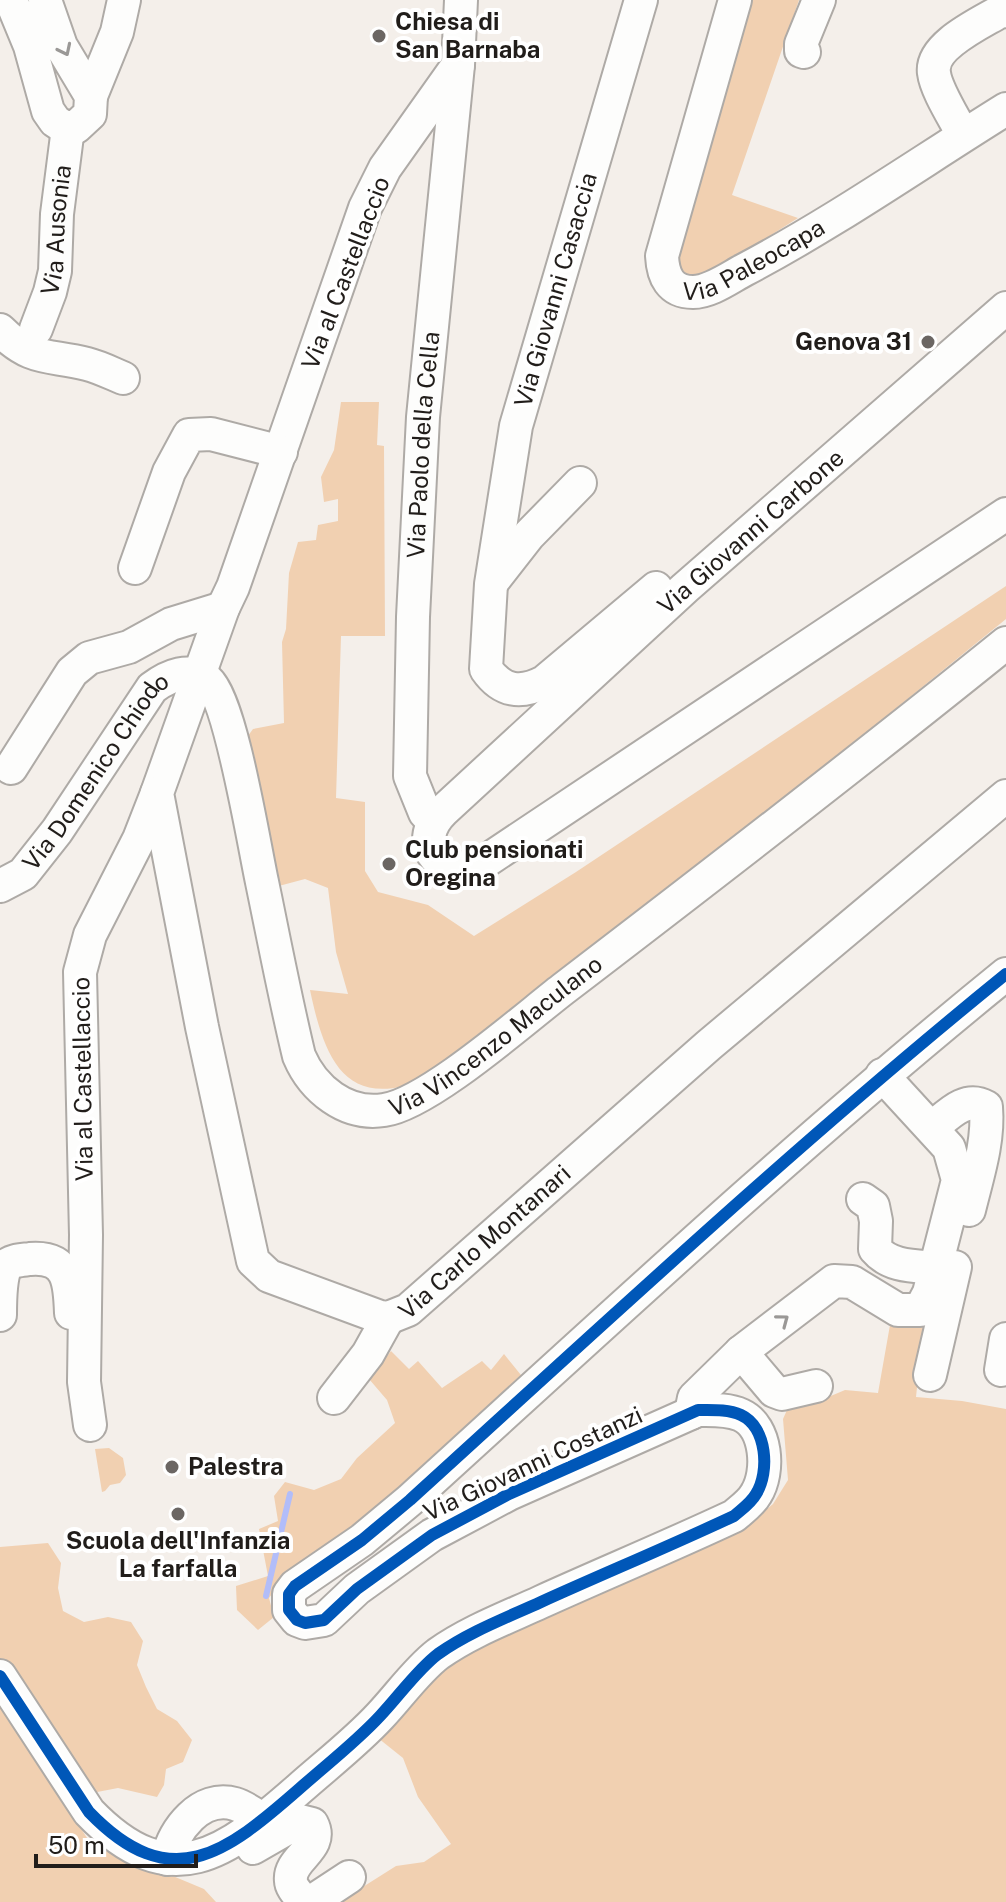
<svg xmlns="http://www.w3.org/2000/svg" width="1006" height="1902" font-family="'Public Sans',sans-serif">
<style>
.green{fill:#f1d0b1}
.lines{fill:none;stroke-linecap:round;stroke-linejoin:round}
.stream{stroke:#b2bdf9;stroke-width:6}
.minor-casing{stroke:#aeaaa6;stroke-width:36}
.minor{stroke:#fdfdfc;stroke-width:32}
.cycleway-casing{stroke:#fff;stroke-width:17}
.cycleway{stroke:#0057b8;stroke-width:12}
.oneway{stroke:#9a9896}
.poi-dot{fill:#6b6663;stroke:#fff;stroke-width:3}
.labels{text-anchor:middle;stroke-width:8;stroke-linejoin:round;paint-order:stroke}
.poi-label{font-size:24px;font-weight:bold;fill:#211d1a;stroke:#fff;text-anchor:start}
.street-label{font-size:24px;fill:#211d1a;stroke:#fff}
</style>
<rect width="100%" height="100%" fill="#f4efea"/>
<path class="green" d="M745,0H799L732,195L798,218L705,277L689,280L672,266Z
M341,402H379L377,445L384,446L385,636H341L336,798L365,802V871L378,892L428,905L474,936L576,872L1006,586V619L798,788L430,1077C347,1113 325,1062 310,990L348,994L336,952L328,888L305,879L275,887L245,740L253,729L284,723L282,642L286,629L289,573L298,542L316,540L318,525L338,521V499L324,502L321,477L334,450Z
M925,1311L916,1397L962,1401L1006,1409V1902H339L396,1866L424,1862L451,1844L418,1797L403,1758L378,1738L464,1649L743,1529L773,1504L788,1480L783,1419L791,1401L826,1398L845,1390L878,1393L890,1325L907,1324Z
M391,1351L409,1369L418,1361L442,1388L482,1361L491,1370L504,1354L525,1380L360,1527L282,1580L269,1598L274,1617L258,1630L237,1610L236,1586L268,1576L259,1529L278,1521L274,1496L285,1482L314,1490L341,1479L357,1458L395,1423L387,1400L369,1379Z
M109,1448L123,1458L126,1475L120,1483L110,1485L105,1491L102,1492L95,1449Z
M48,1543L61,1563L58,1588L63,1611L84,1622L108,1617L131,1622L143,1641L137,1665L146,1687L157,1709L177,1721L192,1740L183,1762L166,1769L164,1785L157,1797L118,1788L92,1793L0,1659V1547Z
M0,1703L89,1841L204,1889L216,1902H0Z"/>
<g class="lines">
<path class="stream" d="M266,1596L290,1494"/>
<g class="minor-casing">
<g id="minor">
<path d="M11,0L30,46L48,111L55,121L64,127H76L90,114L91,96L61,46L45,0"/>
<path d="M641,0L516,426L491,584L486,669C502,692 521,694 544,682L656,588"/>
<path id="s1" d="M735,0L662,256C663,276 670,292 693,292C710,292 729,278 744,270C835,222 919,163 1006,109"/>
<path d="M804,52L801,51V44L819,0"/>
<path id="s2" d="M458,65L385,168L365,208L233,587L223,608L157,793L202,1027L253,1261L269,1276L380,1317L388,1318L408,1310L709,1045L1006,796"/>
<path d="M91,96L117,32L124,0"/>
<path d="M963,135C955,119 936,90 934,73C930,46 979,24 999,12L1006,11"/>
<path d="M1006,308L685,588L443,811C408,845 445,885 486,861L1006,514"/>
<path id="s3" d="M36,329L50,292L55,271L57,214L68,128"/>
<path d="M0,330C32,362 48,354 87,364C99,367 111,373 123,378"/>
<path d="M135,568L169,472L189,435L211,434L281,452"/>
<path d="M493,581L529,535L580,483"/>
<path d="M11,768L72,672L89,658L129,647L171,624L223,608"/>
<path id="s4" d="M433,820L425,813L410,776L413,617L423,417L458,65L461,0"/>
<path id="s5" d="M0,886L23,874L57,831L152,688C168,676 190,666 208,681C231,701 254,845 262,882C274,940 285,998 299,1056C313,1089 346,1116 384,1110C428,1104 524,1019 563,989C712,875 860,761 1006,643"/>
<path d="M932,1128C948,1115 965,1095 986,1107C989,1142 977,1177 969,1210"/>
<path d="M863,1199L873,1206L876,1221L875,1249C890,1267 914,1266 936,1268"/>
<path d="M0,1315C0,1301 0,1278 6,1266C11,1260 23,1260 30,1259C69,1256 70,1283 71,1313"/>
<path d="M741,1352L774,1391L782,1394L816,1386"/>
<path d="M1001,1370L1006,1339"/>
<path d="M930,1375L955,1267"/>
<path d="M334,1398L368,1354L388,1318"/>
<path d="M691,1413L694,1398L741,1352L834,1281L852,1282L898,1310H920L929,1293L958,1180L949,1148L882,1075"/>
<path d="M90,1425L84,1382L86,1235L80,972L90,935L139,839L157,793"/>
<path d="M0,1676L89,1812C171,1897 226,1853 299,1789C326,1765 356,1742 380,1716C399,1696 417,1670 438,1654C469,1632 506,1618 541,1602C605,1573 670,1546 734,1516C742,1509 751,1503 756,1494C770,1472 767,1427 741,1415C728,1409 712,1410 698,1410L509,1494L432,1535L357,1589L324,1620L305,1623L297,1620L289,1610V1594L295,1586L362,1540L410,1500C606,1322 800,1141 1006,974"/>
<path d="M253,1848L300,1821L312,1824C325,1849 288,1858 291,1881C291,1888 300,1896 304,1902"/>
<path d="M167,1859C174,1830 200,1794 235,1804C245,1807 254,1814 263,1820"/>
<path d="M311,1902L349,1877"/>
</g>
</g>
<use href="#minor" class="minor"/>
<g class="cycleway-casing">
<path id="cycleway" d="M0,1676L89,1812C171,1897 226,1853 299,1789C326,1765 356,1742 380,1716C399,1696 417,1670 438,1654C469,1632 506,1618 541,1602C605,1573 670,1546 734,1516C742,1509 751,1503 756,1494C770,1472 767,1427 741,1415C728,1409 712,1410 698,1410L509,1494L432,1535L357,1589L324,1620L305,1623L297,1620L289,1610V1594L295,1586L362,1540L410,1500C606,1322 800,1141 1006,974"/>
</g>
<use href="#cycleway" class="cycleway"/>
</g>
<defs><path id="oneway-chevron" d="M-2-3.5L2.5 0L-2 3.5" fill="none" stroke-width="1.6" stroke-linecap="round" stroke-linejoin="round" transform="scale(2)"/></defs>
<g class="oneway">
<use href="#oneway-chevron" transform="translate(65 50) rotate(64)"/>
<use href="#oneway-chevron" transform="translate(783 1320) rotate(-37)"/>
</g>
<g class="poi-dot">
<circle cx="379" cy="36" r="8"/>
<circle cx="928" cy="342" r="8"/>
<circle cx="389" cy="864" r="8"/>
<circle cx="172" cy="1467" r="8"/>
<circle cx="178" cy="1514" r="8"/>
</g>
<g class="labels">
<g class="poi-label">
<text x="395" y="30">Chiesa di<tspan x="395" dy="28">San Barnaba</tspan></text>
<text x="912" y="350" text-anchor="end">Genova 31</text>
<text x="405" y="858">Club pensionati<tspan x="405" dy="28">Oregina</tspan></text>
<text x="188" y="1475">Palestra</text>
<text x="178" y="1549" text-anchor="middle">Scuola dell'Infanzia<tspan x="178" dy="28">La farfalla</tspan></text>
</g>
<g class="street-label">
<text dy="8" stroke="none"><textPath href="#s3" startOffset="102">Via Ausonia</textPath></text>
<text dy="8" stroke="none"><textPath href="#s1" startOffset="388">Via Paleocapa</textPath></text>
<text transform="translate(346 273) rotate(-69)" y="8">Via al Castellaccio</text>
<text transform="translate(556 290) rotate(-74)" y="8">Via Giovanni Casaccia</text>
<text dy="8" stroke="none"><textPath href="#s4" startOffset="382">Via Paolo della Cella</textPath></text>
<text transform="translate(751 532) rotate(-41)" y="8">Via Giovanni Carbone</text>
<text dy="8" stroke="none"><textPath href="#s5" startOffset="152">Via Domenico Chiodo</textPath></text>
<text dy="8" stroke="none"><textPath href="#s5" startOffset="944">Via Vincenzo Maculano</textPath></text>
<text transform="translate(83 1079) rotate(-91)" y="8">Via al Castellaccio</text>
<text dy="8" stroke="none"><textPath href="#s2" startOffset="1542">Via Carlo Montanari</textPath></text>
<text transform="translate(533 1464) rotate(-25)" y="8">Via Giovanni Costanzi</text>
</g>
</g>
<path d="M36 1854v12h160v-12" fill="none" stroke="#211d1a" stroke-width="4"/>
<text x="48" y="1854" font-size="24" fill="#211d1a" stroke="#ffffff" stroke-width="6" paint-order="stroke">50 m</text>
</svg>
